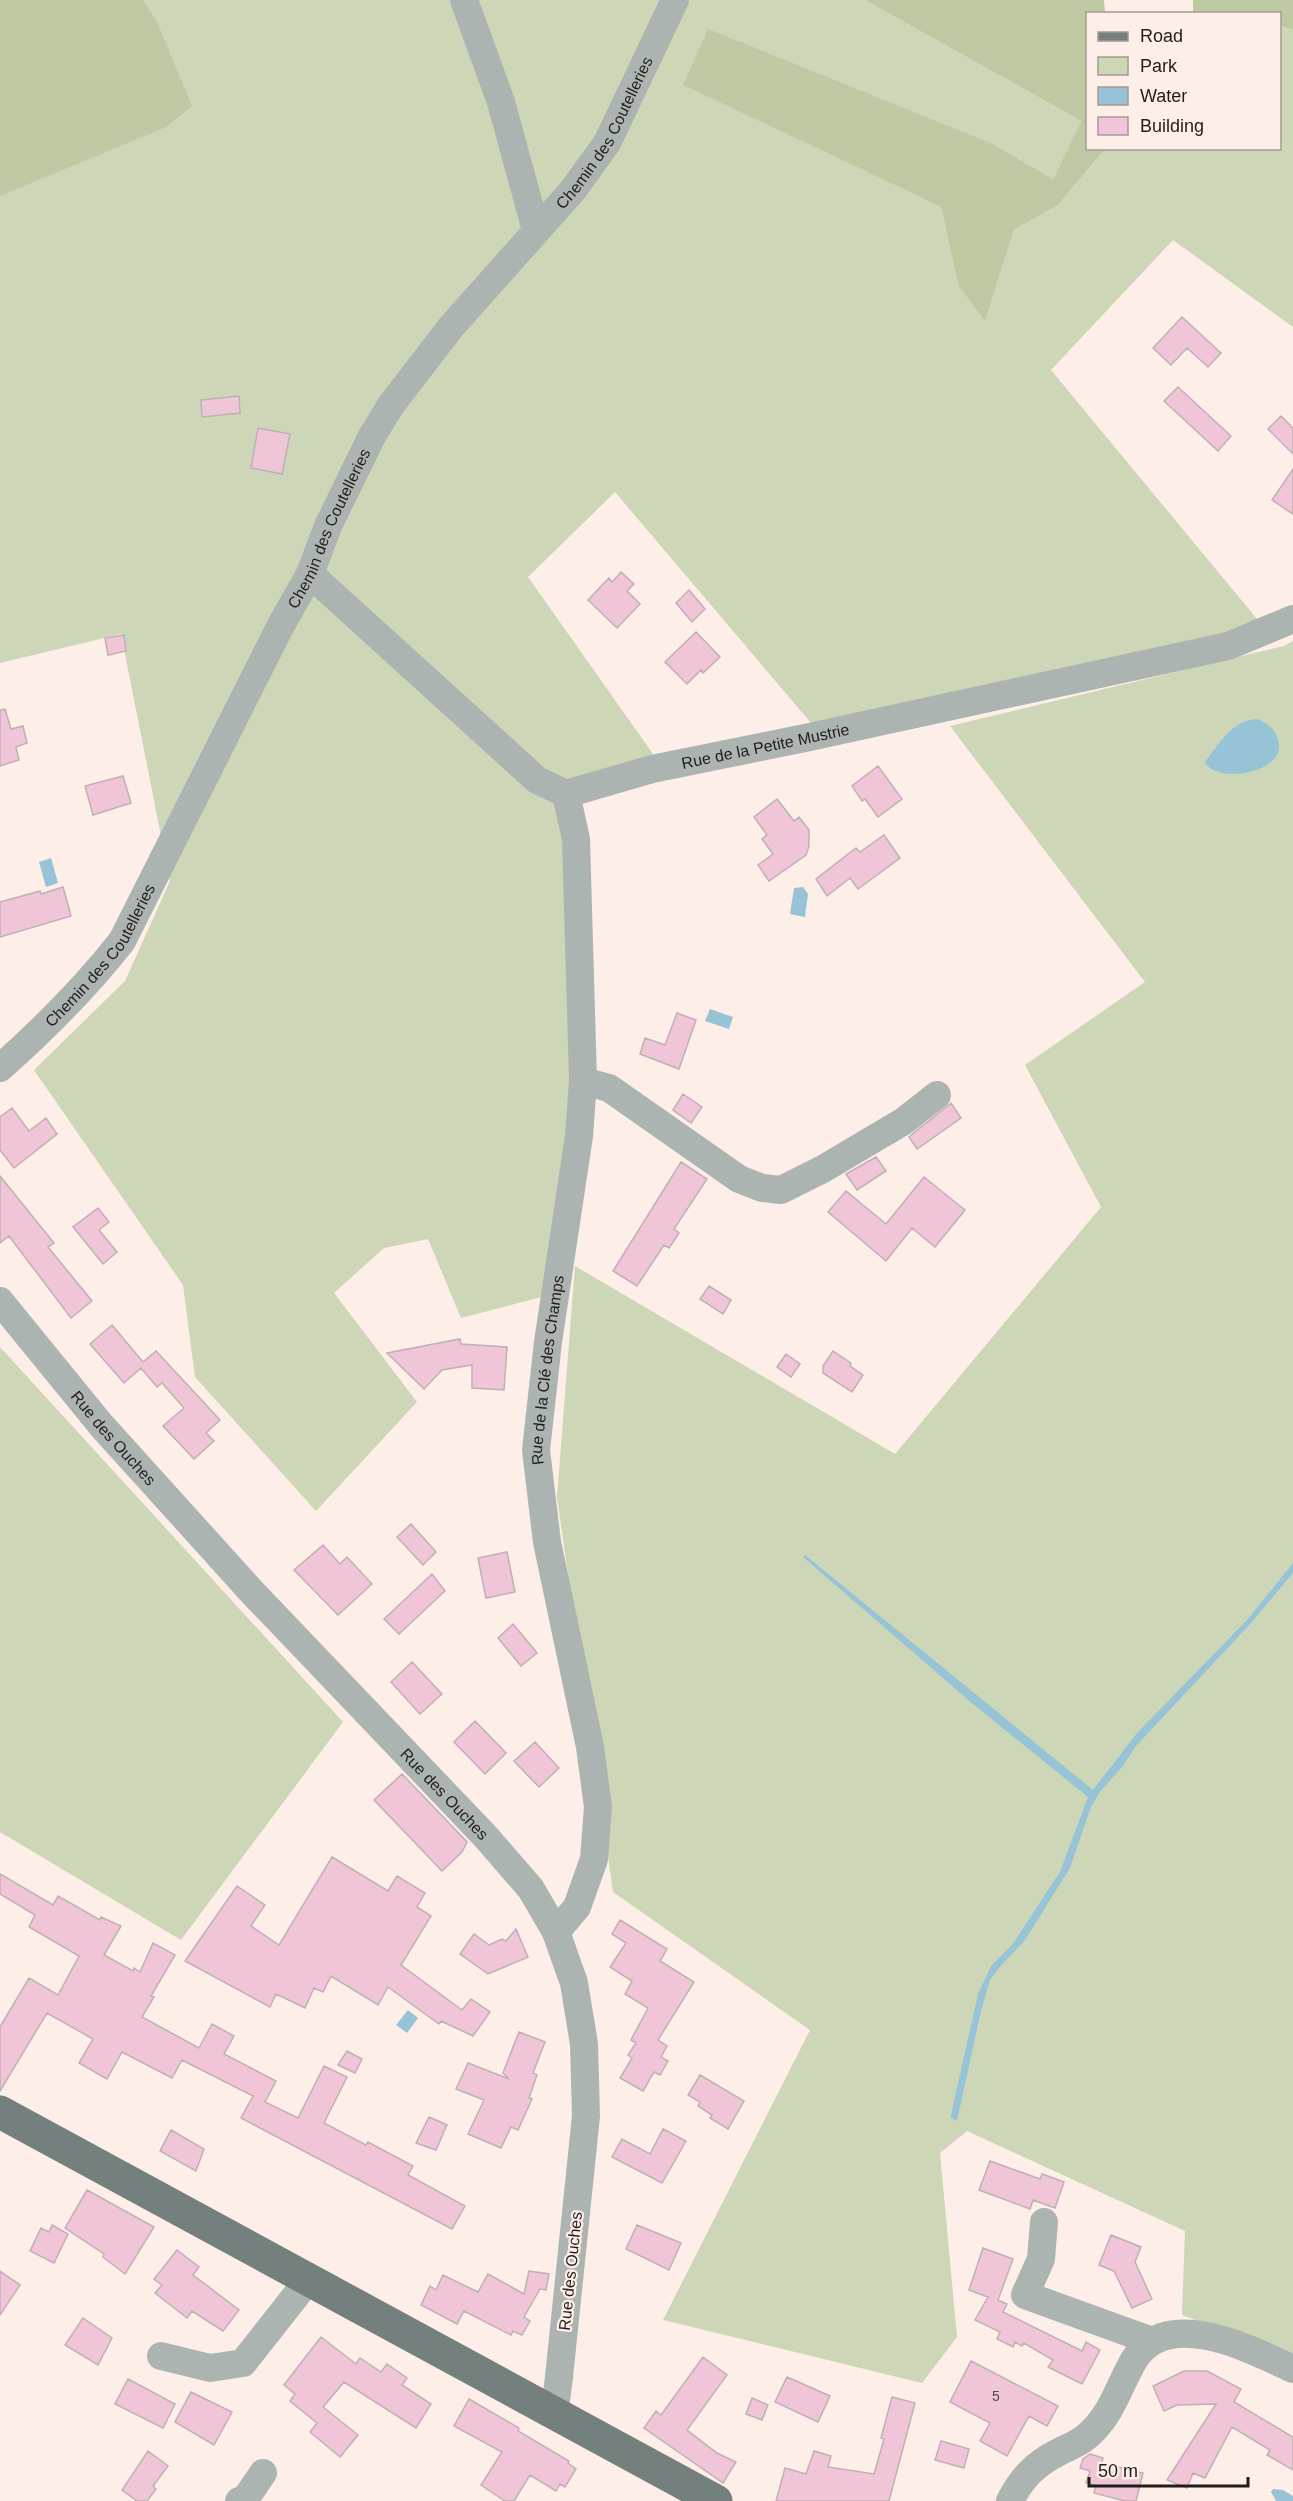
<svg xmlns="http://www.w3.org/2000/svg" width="1293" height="2501" font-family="Helvetica,sans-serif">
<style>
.green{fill:#cdd6b6}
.forest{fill:#bec8a2}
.water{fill:#96c3d6}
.building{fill:#f0c5d7;stroke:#bfb0b6;stroke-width:1.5}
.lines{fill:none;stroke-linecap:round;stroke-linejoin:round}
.minor{stroke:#acb4b2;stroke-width:28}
.major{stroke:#73807d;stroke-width:33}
.labels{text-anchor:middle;stroke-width:4.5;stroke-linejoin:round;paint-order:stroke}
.number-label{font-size:14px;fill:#564749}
.street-label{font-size:16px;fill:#221d1a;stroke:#fdeee7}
</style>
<rect width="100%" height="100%" fill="#fdeee7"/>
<path class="green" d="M127,0H865L1081,121L1053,179L993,144L684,85L941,207L958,285L985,320L1014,230L1058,205L1105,149L1280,148V26L1293,30V327L1173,240L1051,370L1262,625L811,723L615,492L528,577L653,754L570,810L578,1065L541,1297L461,1318L428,1239L384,1248L334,1293L417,1402L316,1511L195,1377L183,1285L34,1070L125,981L170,881L121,634L0,663V192Z
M1293,641V2356L1182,2315L1185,2231L967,2131L940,2153L957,2337L922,2383L663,2320L810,2030L613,1892L557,1497L575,1266L895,1454L1101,1207L1025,1065L1145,982L950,726L1284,646Z
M0,1347L343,1722L181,1940L0,1832Z"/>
<path class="forest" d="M0,0H143L157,22L192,106L166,127L0,196Z
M865,0H1104L1105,13L1088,14V148L1105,149L1058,205L1014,230L985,321L958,285L941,207L683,85L708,29L993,144L1053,179L1081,121Z
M1193,0H1293V30L1280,26V14L1193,13Z"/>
<path class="water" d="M1257,719C1267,723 1273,727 1277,737C1293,772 1216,786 1205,762C1219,744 1232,720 1257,719Z
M51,858L58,883L46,887L39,862Z
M803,887L808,894L805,917L790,914L794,888Z
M710,1009L733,1017L729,1029L705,1021Z
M805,1555L1093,1790L1137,1733L1247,1620L1293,1563V1573L1251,1623L1136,1746L1123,1766L1099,1793L1091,1807L1070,1868L1025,1940L999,1968L990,1980L981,2011L957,2121L951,2118L952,2110L978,1994L991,1966L1012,1945L1060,1872L1088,1797L973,1704L803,1557Z
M408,2010L418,2018L407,2033L396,2025Z
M1273,2489L1283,2490L1293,2496V2501H1276L1271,2492Z"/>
<path class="building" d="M1182,317L1221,353L1208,367L1187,348L1171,365L1153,348Z
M1178,387L1231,436L1218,451L1164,401Z
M239,396L240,413L202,417L201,400Z
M1281,416L1293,428V454L1268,429Z
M258,428L290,434L282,474L251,468Z
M1293,469V514L1272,500Z
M621,572L634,584L627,591L640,604L617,628L588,600L609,578L612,582Z
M689,590L705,609L692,622L676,603Z
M696,632L720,657L703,673L701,670L687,684L665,662Z
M124,635L126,651L108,655L105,638Z
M5,709L11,729L23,726L27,743L16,747L19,760L0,766V710Z
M878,766L902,799L878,817L865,799L862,801L852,786Z
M123,776L131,803L93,815L85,786Z
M777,799L794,821L799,817L809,830V846L806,855L769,881L758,865L773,854L762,839L767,835L754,817Z
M884,835L900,858L858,889L850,878L827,896L816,879L856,848L860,852Z
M63,887L71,916L0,937V902L40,891L41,894Z
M677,1013L696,1020L679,1069L640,1054L645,1038L665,1045Z
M683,1094L702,1107L691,1123L673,1110Z
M951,1103L961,1118L917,1149L909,1137Z
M12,1108L29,1131L46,1118L57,1134L14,1168L0,1150V1117Z
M876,1157L886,1171L857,1190L846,1174Z
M681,1162L707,1179L674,1229L679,1233L669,1248L664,1245L637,1286L613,1271Z
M0,1176L54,1243L48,1247L92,1301L71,1318L9,1236L0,1243Z
M924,1177L965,1210L935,1247L912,1228L886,1261L828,1212L846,1191L886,1224Z
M98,1208L109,1222L99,1230L117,1252L103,1264L73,1227Z
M709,1286L731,1300L723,1314L700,1299Z
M112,1325L143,1362L156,1351L220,1420L206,1433L214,1441L194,1459L163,1426L184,1408L162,1383L157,1387L141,1368L124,1383L90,1344Z
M460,1339L461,1344L507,1347L504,1390L472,1388V1365L442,1370L424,1389L387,1353Z
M833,1351L851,1363L850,1366L863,1375L852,1392L823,1373V1366Z
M786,1354L800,1364L791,1377L777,1367Z
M411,1524L436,1552L423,1565L397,1537Z
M323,1545L340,1564L347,1557L372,1584L338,1615L294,1570Z
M507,1552L515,1592L486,1598L478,1558Z
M432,1574L445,1591L399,1634L384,1619Z
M513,1624L537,1653L521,1666L498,1638Z
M412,1662L442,1694L420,1714L391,1682Z
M475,1721L506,1753L485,1774L454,1742Z
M535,1742L559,1768L539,1787L514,1761Z
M402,1774L467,1842L462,1852L442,1871L374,1800Z
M332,1857L388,1891L397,1876L425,1893L417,1907L431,1916L401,1965L462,2010L471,1999L490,2012L473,2036L441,2021L439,2024L388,1987L378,2005L331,1976L323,1992L314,1988L305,2008L276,1994L270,2007L185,1961L237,1886L265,1905L251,1926L279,1945Z
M0,1874L53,1905L58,1896L100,1920L101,1917L121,1926L104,1955L133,1971L134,1968L140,1972L153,1943L175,1955L151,1996L154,1997L142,2017L199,2048L212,2024L234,2036L224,2054L276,2081L265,2102L298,2118L324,2066L347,2077L324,2123L366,2145L368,2142L413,2166L408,2175L465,2206L452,2229L241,2118L253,2096L182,2060L172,2078L122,2052L107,2079L79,2063L93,2039L47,2013L0,2091V2027L29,1978L58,1995L79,1956L29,1927L35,1915L0,1894Z
M620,1920L667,1949L660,1961L694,1982L658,2040L667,2046L661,2057L668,2061L660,2075L654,2072L643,2091L620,2078L632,2058L628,2055L636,2043L631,2040L648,2008L625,1994L632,1981L610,1967L626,1943L612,1934Z
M516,1929L528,1957L488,1974L460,1954L474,1934L489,1945L502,1939L506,1941Z
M519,2032L545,2042L533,2073L537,2075L529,2098L532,2099L518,2130L511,2127L501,2148L468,2134L484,2100L456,2089L468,2063L509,2079L503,2073Z
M347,2051L362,2059L355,2073L338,2065Z
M700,2075L744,2101L728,2129L710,2118L712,2115L698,2106L700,2102L688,2095Z
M429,2117L447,2125L436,2150L416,2143Z
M663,2129L686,2141L662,2183L612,2157L622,2139L650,2154Z
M171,2130L204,2149L196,2171L160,2151Z
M990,2161L1040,2179L1042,2174L1064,2182L1055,2208L1033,2200L1030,2209L979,2190Z
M87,2190L154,2227L125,2274L103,2257L104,2254L65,2228Z
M52,2225L68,2234L54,2263L30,2251L41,2228L49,2232Z
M637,2225L681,2243L669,2270L626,2249Z
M1111,2235L1141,2247L1135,2262L1152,2299L1132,2308L1114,2271L1099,2265Z
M983,2248L1013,2259L998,2300L1007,2304L1003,2312L1082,2351L1086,2342L1100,2350L1082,2384L1048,2367L1053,2360L1024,2343L1022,2346L1015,2342L1013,2347L997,2339L1000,2332L975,2320L988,2297L969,2290Z
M177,2250L199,2267L193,2275L239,2310L223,2331L192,2311L187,2318L155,2293L162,2285L154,2279Z
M0,2271L20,2285L0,2315Z
M529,2271L549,2274L546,2290L540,2289L524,2317L530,2321L522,2335L513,2331L511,2335L464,2311L457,2324L421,2305L430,2286L436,2290L443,2275L478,2292L488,2274L524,2294Z
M83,2318L112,2338L98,2365L65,2345Z
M321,2337L356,2364L360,2358L381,2372L387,2364L407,2378L402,2385L431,2404L416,2428L344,2382L323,2407L358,2435L340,2457L310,2432L317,2423L290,2401L295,2394L284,2385Z
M703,2357L727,2375L687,2430L717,2453L736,2462L723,2483L644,2428L656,2411L661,2415Z
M971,2361L1058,2406L1047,2426L1029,2416L1007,2456L980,2441L990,2423L950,2402Z
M1184,2371H1207L1241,2389L1234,2402L1293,2437V2470L1267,2455L1270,2450L1232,2427L1205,2478L1193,2473L1187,2488L1167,2480L1216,2404L1177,2405L1164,2411L1153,2386Z
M787,2377L830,2396L818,2422L775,2402Z
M128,2379L175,2404L163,2428L115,2404Z
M191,2392L232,2412L214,2445L175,2422Z
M892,2397L915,2403L889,2501H776L785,2468L806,2474L814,2451L831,2456L828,2467L874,2474L884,2439L881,2438Z
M752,2398L768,2405L762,2420L746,2414Z
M469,2399L519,2428L518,2431L569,2461L568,2463L576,2469L565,2487L560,2484L556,2491L530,2475L514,2501H505L481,2485L502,2452L454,2426Z
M941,2441L969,2449L964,2468L935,2460Z
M148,2451L168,2466L153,2486L156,2489L147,2501H137L122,2490Z
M1090,2454L1103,2458L1102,2463L1143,2473L1136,2501H1125L1094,2493L1096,2485L1086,2483L1090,2471L1080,2468L1083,2459Z"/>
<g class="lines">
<g class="minor">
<path d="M464,0L501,102L536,230"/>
<path id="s1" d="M310,574L537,780L566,794L652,769L805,738L1228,646L1293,619"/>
<path id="s2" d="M0,1068C44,1029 86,987 122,941L281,625L310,574L328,526L372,436L391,405L451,327L573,190L607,143L675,0"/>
<path d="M583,1081L609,1088L739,1179L762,1188L781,1190L823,1169L904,1121L937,1095"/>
<path id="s3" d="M0,1301L101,1425L252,1592L486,1837L531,1889L556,1932L574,1983L584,2044L586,2116L559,2377L556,2401L552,2411"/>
<path id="s4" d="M556,1932L577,1907L594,1859L598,1807L590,1747L547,1542L536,1450L548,1342L579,1136L583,1081L576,839L566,794"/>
<path d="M1044,2222L1041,2259L1025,2295L1152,2341"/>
<path d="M161,2356L210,2368L243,2363L309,2279"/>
<path d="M239,2501L246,2498L263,2473"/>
<path d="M1010,2501C1022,2478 1034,2465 1057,2453C1066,2448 1078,2444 1086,2437C1112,2416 1118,2387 1134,2360C1167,2305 1252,2350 1293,2369"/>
</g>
<path class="major" d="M0,2112L716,2501"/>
</g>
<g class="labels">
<g class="number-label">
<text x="996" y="2401">5</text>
</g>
<g class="street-label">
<text dy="6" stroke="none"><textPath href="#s2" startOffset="1124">Chemin des Coutelleries</textPath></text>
<text dy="6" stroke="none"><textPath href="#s2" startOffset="638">Chemin des Coutelleries</textPath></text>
<text dy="6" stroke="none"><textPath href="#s1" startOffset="544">Rue de la Petite Mustrie</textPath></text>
<text dy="6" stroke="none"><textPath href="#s2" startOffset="152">Chemin des Coutelleries</textPath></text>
<text dy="6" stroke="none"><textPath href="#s4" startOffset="579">Rue de la Clé des Champs</textPath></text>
<text dy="6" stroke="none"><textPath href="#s3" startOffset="178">Rue des Ouches</textPath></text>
<text dy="6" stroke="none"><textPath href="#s3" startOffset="664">Rue des Ouches</textPath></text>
<text transform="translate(570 2271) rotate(-84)" y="6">Rue des Ouches</text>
</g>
</g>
<rect x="1086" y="12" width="195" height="138" fill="#fdeee7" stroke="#a59a95" stroke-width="1.5"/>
<rect x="1098" y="32" width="30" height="9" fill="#73807d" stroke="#a59a95" stroke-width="1.5"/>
<text x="1140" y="42" font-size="18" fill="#221d1a">Road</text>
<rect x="1098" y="57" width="30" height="18" fill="#cdd6b6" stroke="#a59a95" stroke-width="1.5"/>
<text x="1140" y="72" font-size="18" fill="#221d1a">Park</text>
<rect x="1098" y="87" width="30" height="18" fill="#96c3d6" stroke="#a59a95" stroke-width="1.5"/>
<text x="1140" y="102" font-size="18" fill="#221d1a">Water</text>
<rect x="1098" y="117" width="30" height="18" fill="#f0c5d7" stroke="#a59a95" stroke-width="1.5"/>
<text x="1140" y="132" font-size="18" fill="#221d1a">Building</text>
<path d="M1089 2477v9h159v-9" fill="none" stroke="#221d1a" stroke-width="3"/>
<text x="1098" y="2477" font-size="18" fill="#221d1a" stroke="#fdeee7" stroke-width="4.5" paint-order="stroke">50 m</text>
</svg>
